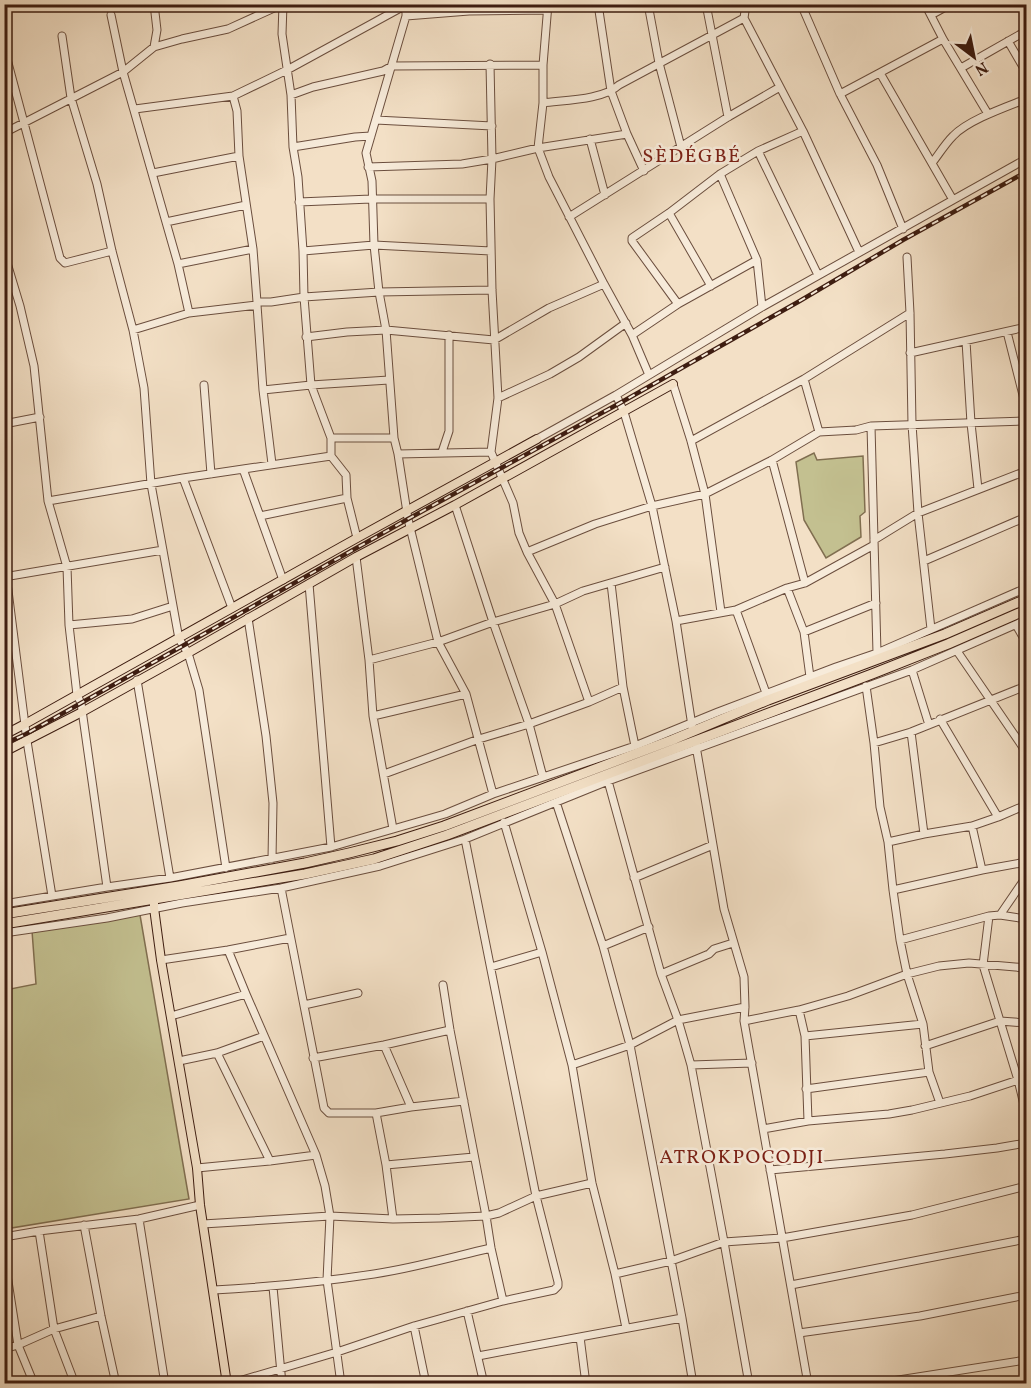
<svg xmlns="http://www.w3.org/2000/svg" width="1031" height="1388" font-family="Vollkorn,serif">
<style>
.green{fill:#c3c090;stroke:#806e50;stroke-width:1.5}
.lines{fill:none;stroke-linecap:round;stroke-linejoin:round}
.minor-casing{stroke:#6b4e3e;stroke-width:9}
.major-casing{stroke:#3e1d11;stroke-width:10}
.highway-casing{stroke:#3e1d11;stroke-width:11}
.minor{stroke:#f7ebda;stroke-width:7}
.major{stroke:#f3e0c6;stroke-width:8}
.highway{stroke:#f3e0c6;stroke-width:9}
.rail-casing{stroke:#3e1d11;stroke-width:4.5}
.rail{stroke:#f7ebda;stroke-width:2;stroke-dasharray:7;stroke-linecap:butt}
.labels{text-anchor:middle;stroke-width:5;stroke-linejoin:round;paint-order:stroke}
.neighbourhood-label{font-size:20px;letter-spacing:1.5px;fill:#7a1f14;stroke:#f7ebda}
</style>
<rect width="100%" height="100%" fill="#f3e0c6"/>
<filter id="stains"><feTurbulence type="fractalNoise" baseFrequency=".00333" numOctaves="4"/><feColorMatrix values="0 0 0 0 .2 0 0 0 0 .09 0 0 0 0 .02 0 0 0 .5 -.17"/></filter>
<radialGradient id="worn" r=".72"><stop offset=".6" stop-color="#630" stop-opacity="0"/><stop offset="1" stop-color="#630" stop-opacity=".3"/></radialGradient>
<path class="green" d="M814,453L817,460L863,456L865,512L860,516L861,537L826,558L804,520L796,462Z
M140,915L189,1199L5,1229V990L36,984L32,931Z"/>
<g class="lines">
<g class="minor-casing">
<path id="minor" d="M154,4L157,30L154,47
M283,4L282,34L291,95L293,147L298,177L303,251L304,297L311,385L331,438V456L346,475L347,498L357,538
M406,4V16L366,153L372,181L374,245L379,292L386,330L394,438L398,454L408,519L438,642L466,694L493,794
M548,4L543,65V103L538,148L549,177L604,284L632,335L649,375
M598,4L611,91L627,134L644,171
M648,4L659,63L681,147
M706,4L728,117
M746,4L744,18L803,131L859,252
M801,4L840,94L877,165L903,229
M925,4L943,39L988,114
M111,15L123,72L178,264L189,313
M931,15L951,4
M406,16L469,11L548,10
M62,36L71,98L97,184L112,251L133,330L144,388L151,484L179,639L188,653L199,690L226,868
M1008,41L1026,72
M8,63L60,258L65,263L112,251
M490,64L492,159L490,199L492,290L498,398L491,452L513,503L519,533L527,552L555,604L589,702
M961,68L1026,31
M880,73L953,200
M840,94L943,39
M291,95L313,87L383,71L392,66L543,65
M233,96L237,111L239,156L253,249L257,302
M543,103C565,100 603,100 619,85L744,18
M135,109L233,96L287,70L406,5
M376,120L492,126
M4,133L123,72L154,47L182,39L228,29L283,4
M590,139L605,195
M293,147L355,137L371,136
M758,151L818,275
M932,163C939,154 945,144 953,136C968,120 1006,107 1026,99
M368,167L462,164L492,159L538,148L627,134
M153,173L239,156
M720,174L757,260L762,307
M299,202L371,199H490
M669,213L711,286
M569,217L728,117L780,87
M166,222L246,205
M303,251L374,245L491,251
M4,253L20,306L34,366L48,501L67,567L69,625L77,695L81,703L107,887
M907,257L910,313L912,424L918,513L931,629
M178,264L253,249
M678,304L632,241V238L669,213L720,174L758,151L803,131
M257,305L263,390L272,464
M133,330L189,313L257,305V302H271L304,297L379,292L492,290
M1007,332L1026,407
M632,335L678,304L757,260
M306,337L347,332L386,330L494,340L549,308L604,284
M966,341L971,423L978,489
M910,353L1026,327
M804,379L819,432
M673,384L691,441L705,494L721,612
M204,385L211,474
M263,390L311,385L389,380
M616,395L624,412L652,506L676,621L692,726
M498,398L550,374L579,357L626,323
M4,424L40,417
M871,426L877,653
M331,438H394
M537,439L616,395L762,307L1026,159
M691,441L804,379L910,313
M442,452L449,431V335
M398,454L491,452
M772,460L805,583
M243,469L283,580
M183,478L232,608
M48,501L183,478L331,456
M455,505L493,622L529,724L543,777
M260,516L347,498
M874,540L918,513L1026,471
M527,552L595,524L652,506L705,494L772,460L819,432L856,430L871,426L1026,421
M356,557L369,660L373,716L393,829
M4,559L27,741L52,896
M924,561L1026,517
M4,577L163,550
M611,583L623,687L635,746
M309,584L331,847
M787,588L804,632L810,677
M736,610L766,693
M248,618L266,736L273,803L272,859
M676,621L736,610L787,588L805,583L874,545
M69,625L132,619L173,606
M1016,625L1026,642
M804,632L876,603
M957,651L1022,746L1026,755
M369,660L438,642L493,622L555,604L583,591L665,567
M912,670L929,725
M137,680L170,878
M866,686L874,743L880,807L888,842L893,890L900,940L907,974L923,1024L929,1072L940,1103
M373,716L466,694
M940,719L998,817
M911,732L924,834
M874,743L911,732L1026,686
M696,746L724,909L744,977L745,1007L744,1021L808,1384
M384,774L479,739L529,724L589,702L623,687
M608,781L661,974L678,1020L691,1065L724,1242L749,1384
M556,802L603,946L630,1045L682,1318L693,1384
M504,822L542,952L572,1065L592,1183L615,1274L626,1328
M972,826L982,870
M888,842L924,834L972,826L998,817L1026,805
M634,878L713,845
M281,888L324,1108L329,1113H376L411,1107L464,1101
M893,890L982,870L1026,862
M4,904L107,887L170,878L331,847L445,814L493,794L635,746L718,712L836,667L877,653L1026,588
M1000,915L1026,877
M989,916L983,965L1018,1080L1026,1113
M4,933L107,918L182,903L281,888L380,866L465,839L608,781L912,670L1026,620
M900,940L989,916L1000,915L1026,919
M603,946L649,927
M228,950L246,994L316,1155L325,1186L330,1216L327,1280L341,1384
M161,960L228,950L290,938
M491,967L542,952
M661,974L709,954L714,949L733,943
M443,985L450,1030L486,1216L491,1248L503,1301
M304,1005L358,993
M799,1010L805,1036L808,1121
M171,1016L246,994
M744,1021L799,1010L848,996L907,974L939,966L969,963L1026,968
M805,1036L923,1024
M384,1045L411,1107
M925,1046L1000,1021L1026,1023
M217,1053L270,1161
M313,1058L384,1045L450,1030
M179,1061L217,1053L264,1036
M572,1065L630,1045L678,1020L745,1007
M691,1065L752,1063
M806,1089L929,1072
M376,1113L386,1165L393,1219
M763,1129L808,1121L889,1114L912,1110L970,1096L1018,1080L1026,1079
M386,1165L474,1157
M197,1168L270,1161L316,1155
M770,1170L945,1154L997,1148L1026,1143
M139,1219L165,1384
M203,1224L330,1216L393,1219L440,1218L486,1216L499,1213L536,1196L592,1183
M84,1225L101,1316L116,1384
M39,1231L54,1329L75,1384
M4,1237L39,1231L139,1219L200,1205
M4,1256L18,1345L34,1384
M615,1274L671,1261L724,1242L782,1238L912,1215L1026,1186
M791,1285L1026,1239
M273,1287L282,1384
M214,1290C268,1287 321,1282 374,1274C414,1268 452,1257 491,1248
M467,1311L484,1384
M414,1326L426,1384
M799,1333L920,1316L1026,1295
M580,1337L586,1384
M4,1349L18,1345L54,1329L101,1316
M478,1356L682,1318
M229,1384L337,1352L414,1326L503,1301L554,1290L558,1286V1282L536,1196L465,839
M873,1384L1026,1360"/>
</g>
<g class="major-casing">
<path id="major" d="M4,735L25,724L357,538L537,439
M4,752L82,712L188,653L356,557L455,505L673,384
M154,899V908L161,960L197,1168L200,1205L227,1384"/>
</g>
<g class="highway-casing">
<path id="highway" d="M4,914L179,886L305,863L349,853L397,841L444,826L672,740L768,700L945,634L1026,599
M4,924L305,874L374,859L447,835L872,674L948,644L1026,610"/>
</g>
<use href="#minor" class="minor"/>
<use href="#major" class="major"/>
<use href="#highway" class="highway"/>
<g class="rail-casing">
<path id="rail" d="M4,744L26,734L408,519L620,403L798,302L903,240L1026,172"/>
</g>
<use href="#rail" class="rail"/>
</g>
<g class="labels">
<g class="neighbourhood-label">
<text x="692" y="162">SÈDÉGBÉ</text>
<text x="742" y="1163">ATROKPOCODJI</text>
</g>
</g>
<rect width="1031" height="1388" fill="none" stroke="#f3e0c6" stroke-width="24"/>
<rect x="6" y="6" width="1019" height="1376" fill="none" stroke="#3e1d11" stroke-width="3"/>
<rect x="12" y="12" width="1007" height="1364" fill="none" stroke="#3e1d11" stroke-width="1.5"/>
<g transform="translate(974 57) rotate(148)" stroke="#f7ebda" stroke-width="4.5" paint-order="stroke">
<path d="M0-4.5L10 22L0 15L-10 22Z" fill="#3e1d11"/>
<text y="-9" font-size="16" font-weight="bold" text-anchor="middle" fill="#3e1d11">N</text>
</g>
<rect width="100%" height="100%" filter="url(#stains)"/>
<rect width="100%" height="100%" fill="url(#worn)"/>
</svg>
